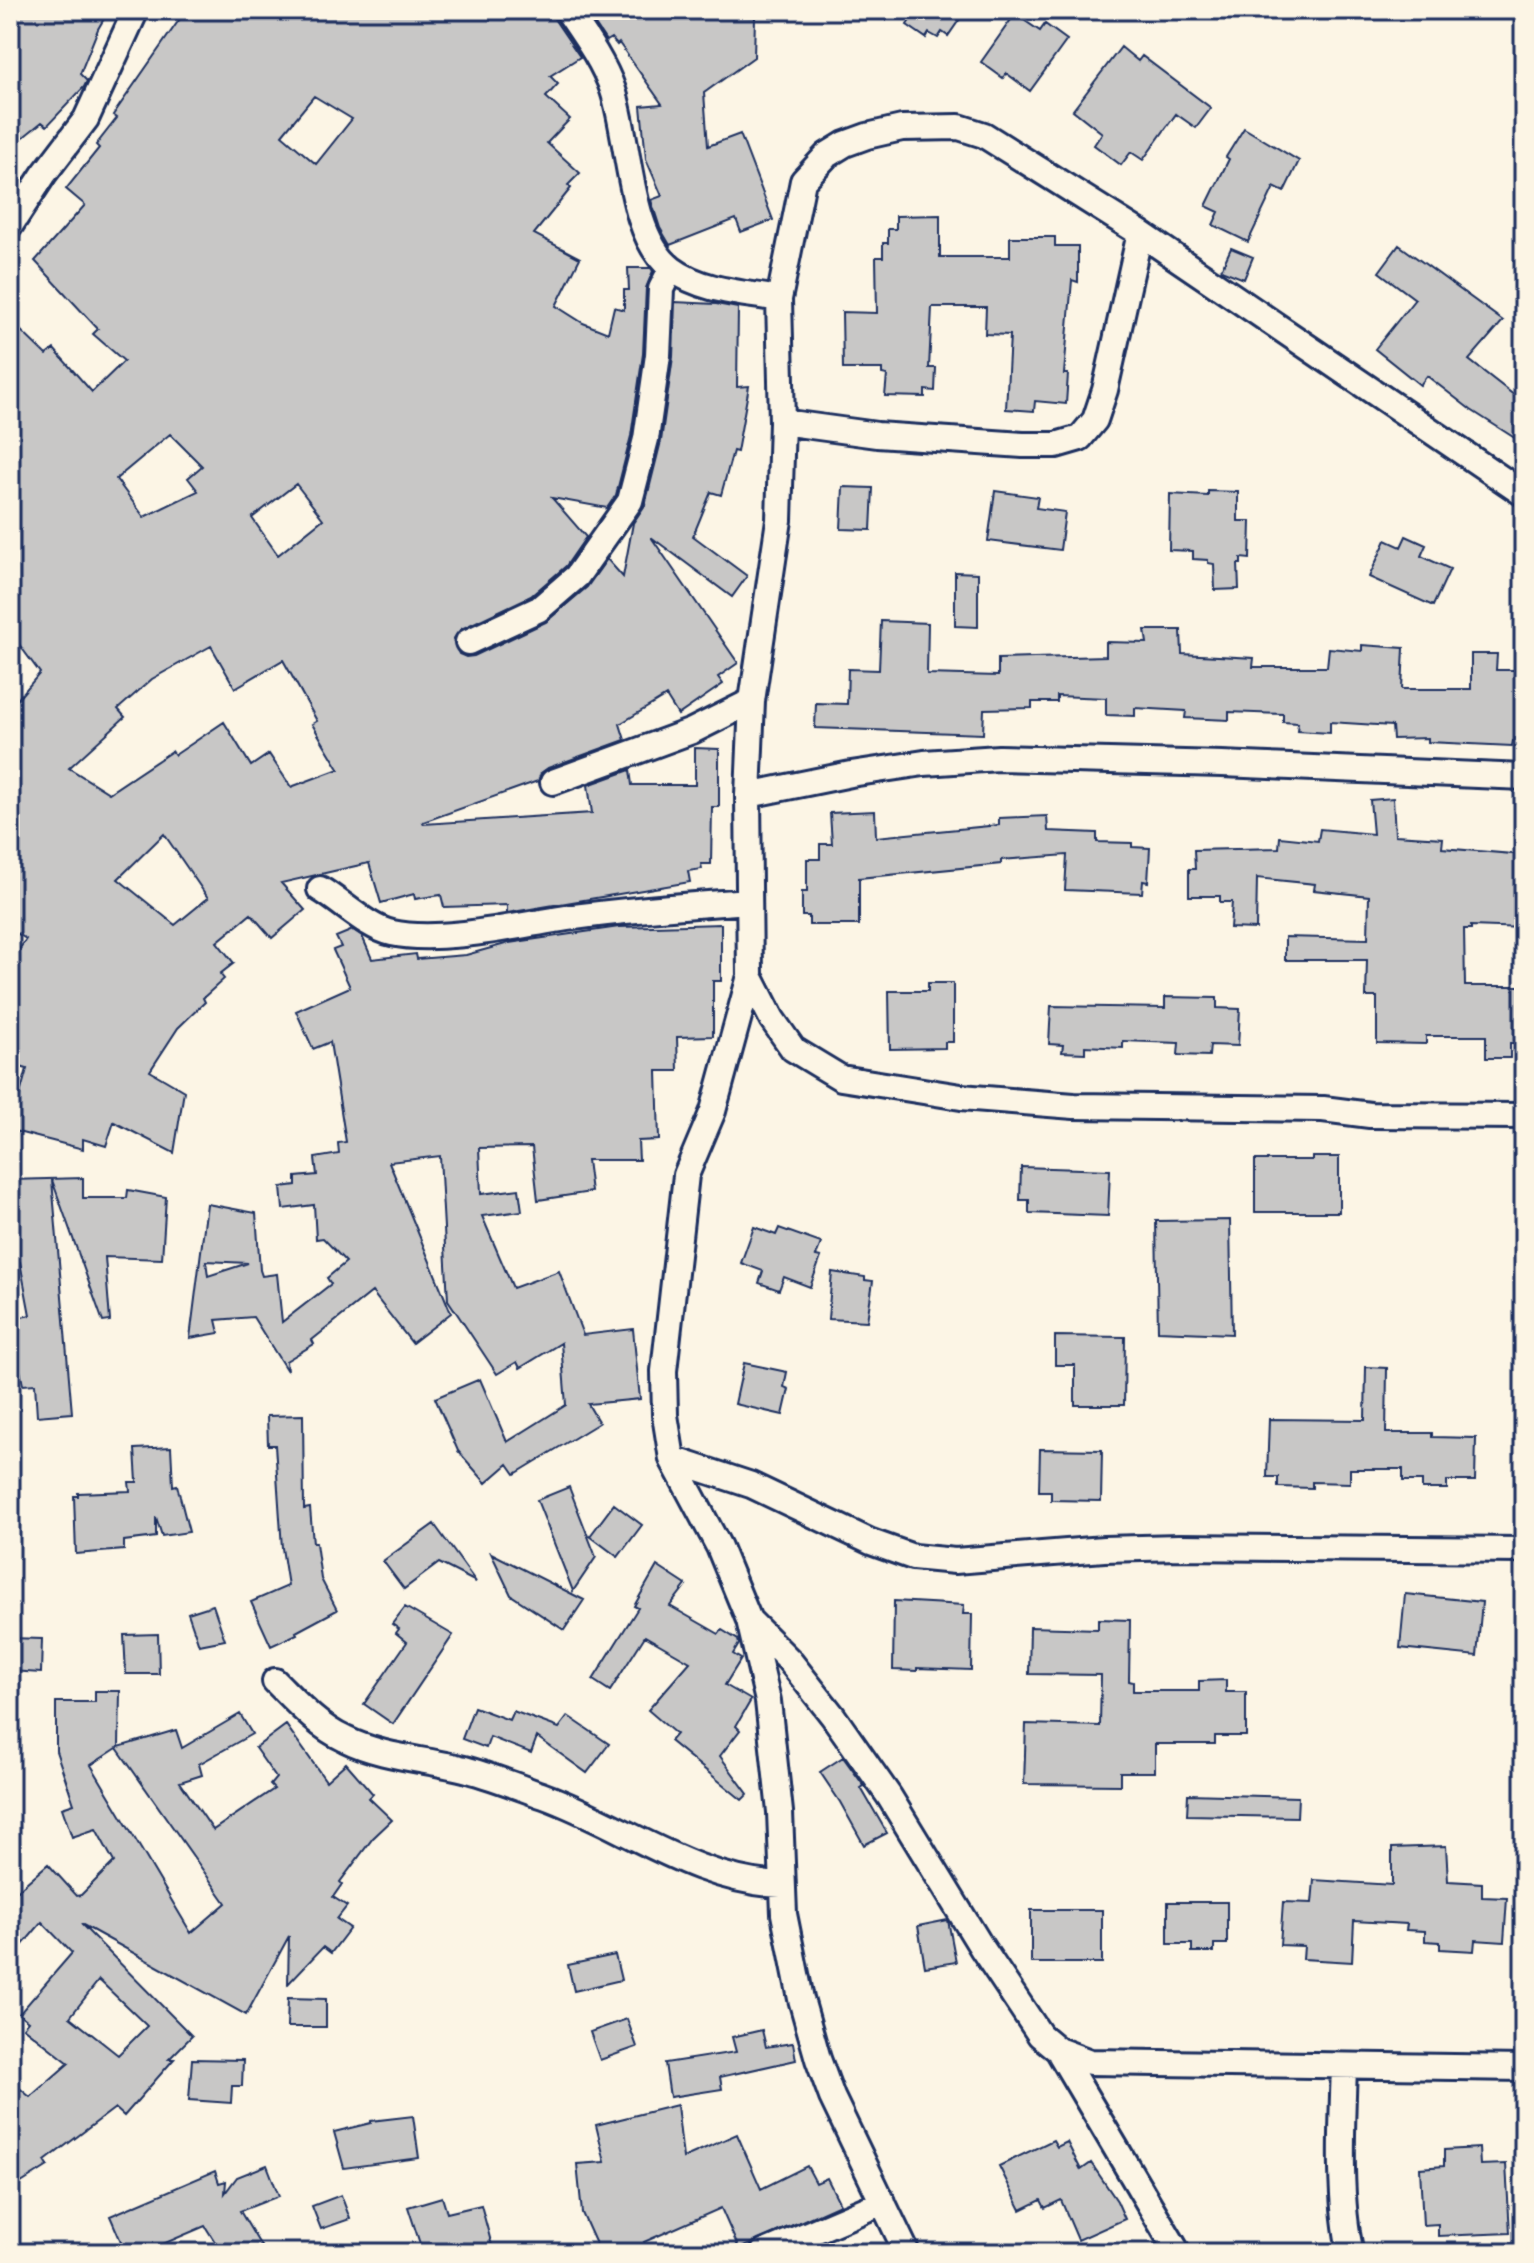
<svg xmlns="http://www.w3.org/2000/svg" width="1534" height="2263" font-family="'Architects Daughter',sans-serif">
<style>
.building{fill:#c8c7c6;stroke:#1b2f5e;stroke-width:2;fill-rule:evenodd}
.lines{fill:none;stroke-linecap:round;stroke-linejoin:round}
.minor-casing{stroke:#1b2f5e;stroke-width:30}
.minor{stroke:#fcf5e5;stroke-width:24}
</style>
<rect width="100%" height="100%" fill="#fcf5e5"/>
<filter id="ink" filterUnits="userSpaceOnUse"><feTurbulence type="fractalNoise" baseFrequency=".0125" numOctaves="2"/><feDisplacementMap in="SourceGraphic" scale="16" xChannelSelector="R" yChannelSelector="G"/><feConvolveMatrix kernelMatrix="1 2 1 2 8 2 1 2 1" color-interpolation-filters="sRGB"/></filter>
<g filter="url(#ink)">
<path class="building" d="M17,10H109L98,29L80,74L87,81L84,87L47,126L42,122L10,148V18Z
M186,10H548L580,57L550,76L558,84L546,97L570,119L547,143L580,173L568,185L571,188L534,234L580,258L556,306L583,323L608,333L614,307L624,310V290H629L628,268H651L653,271L646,288L643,354L631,436L616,495L607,508L552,498L586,537L566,566L531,596L461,629L453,640L459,654L466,657L474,656L546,622L587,587L607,559L623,577L633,523L645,505L661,441L673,357L675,302L716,304L738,308L737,387L749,386L737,452L733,451L721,495L711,492L693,536L747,576L732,597L651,537L738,663L718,677L723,684L678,715L666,696L620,724L625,740L548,768L541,773L538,781L423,822L424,824L592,813L588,785L630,770L632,785H695V748L719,749V807H712L711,864H701L702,869L688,871L690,882L507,913V905L444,907L441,895L415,899L414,894L381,903L369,863L281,883L305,910L272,938L251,914L217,942L234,963L220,974L224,979L203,998L205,1002L178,1028L150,1071L184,1091L174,1153L114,1122L106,1146L83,1139V1149L10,1130L27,1069L10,1064V980L15,966L10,963L26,939L10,929V752L16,739L10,734V708L40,673L10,632V320L46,355L54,349L92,392L124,361L93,334L98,329L35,261L85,205L66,189L99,148L96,145L117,118L113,115ZM314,96L352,119L316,164L282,135ZM170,434L202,466L188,478L198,491L144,517L116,479ZM296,484L323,519L278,555L252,518ZM211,646L235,688L283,660L317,721L312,724L339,769L291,787L269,754L251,766L224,722L175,755L172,751L109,793L69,768L125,717L118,709L152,679ZM164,834L208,898L175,925L118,879Z
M611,10H715L707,15L755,17L754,57L704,93L708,146L740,134L773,220L741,232L736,219L670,245L660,228L651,200L662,196L646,159L641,106L662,104L619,43L617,45L611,38L606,41L594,23Z
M893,10H966L948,36L942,32L938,38L929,33L926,38L907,25L910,20Z
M1015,14L1040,31L1045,24L1067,40L1030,91L1006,73L1003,78L981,62Z
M1121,47L1138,61L1142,56L1211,108L1196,128L1176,114L1143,160L1131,152L1121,165L1094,145L1102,133L1073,110Z
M1244,128L1299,161L1284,192L1274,187L1248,242L1213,225L1219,212L1206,206L1229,159L1226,157Z
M940,215V257H1010V237H1055V246H1078V282L1072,280L1064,374H1068L1066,404L1035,401L1034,411L1006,409L1010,335L985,334L986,307H932L929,368H936L935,391L925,390V397L885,396L887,375L882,374V369H843L842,312L877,313L876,257H883V243H888V229H896V216Z
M1399,245L1503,321L1469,360L1524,403V444L1471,410L1427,376L1420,385L1375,349L1415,299L1379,272Z
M1231,248L1253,257L1244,279L1221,270Z
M843,487L873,488L871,530L841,529Z
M995,491L1038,497L1036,508L1065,512L1060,550L988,541Z
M1208,491L1238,492V521H1251L1250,559L1241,558V564H1238L1239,589L1215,590L1214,564L1208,563V560L1193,559V551L1169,550L1170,494L1208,496Z
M1406,536L1426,545L1421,556L1450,569L1433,606L1369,577L1386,540L1401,547Z
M955,572L978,573V627L955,626Z
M881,621L928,623L927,674L998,676V659L1106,656V642L1147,643L1145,630H1181L1182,654L1254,658L1253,667H1327L1329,648L1362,651V645L1404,648L1402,689H1471V654H1497L1496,670H1524V741H1513L1512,746L1428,742V738L1393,739L1392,726L1330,722V733L1297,731L1298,723L1283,722V714L1229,712V720L1185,718L1186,711L1135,708V716L1106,715V698L1057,696V702H1032V708L984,709L983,734L815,728L816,703L847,704L848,669L879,670Z
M1393,798L1395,835L1443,838L1442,848L1524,855V928L1471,926V929H1464L1465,986H1524V1043H1510V1058H1486V1036H1426V1044L1377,1043V997H1366L1367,960H1285V937L1368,939L1369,896L1314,890L1315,884L1257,878L1256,929L1230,928L1232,902H1220V896H1189V869H1195L1194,850L1279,848L1280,837L1318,841L1320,829L1373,834L1370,800Z
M875,811L876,837L999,825V818L1047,816L1048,831L1097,833V842L1132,843V847L1150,848L1148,882L1143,881L1142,893L1065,890L1067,855L1001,860V864L859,878V925H809V916H802V892H807V859H820V844H832L830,813Z
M721,924V981H713V1036L677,1037L678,1071H657L659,1140L638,1141L639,1160H587L591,1192L538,1200L532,1147L479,1148L481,1194L519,1189L522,1211L482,1216L513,1288L559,1271L583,1335L633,1329L640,1399L588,1404L599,1423L515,1474L508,1464L486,1483L458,1451L435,1398L480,1379L507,1442L566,1405L561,1343L520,1368L517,1362L497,1374L448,1300L440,1156L389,1162L451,1313L412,1343L372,1292L312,1340L314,1344L286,1361L287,1371L253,1317L216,1320L219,1333L190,1338L207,1204L256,1213L260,1270L262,1276L277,1274L282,1322L331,1284L327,1278L346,1262L323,1238L316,1239L314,1205L283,1209L281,1187L296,1185V1177L317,1175L315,1158L339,1154L338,1143L346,1142L330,1042L313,1049L296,1011L350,987L333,950L341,947L336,937L353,930L362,936L372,959L416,954L417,959L466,955L509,943L619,927ZM206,1261L248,1263L208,1276Z
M928,983H953V1042H945V1048L890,1049L889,991H928Z
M1165,997L1217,998V1008L1240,1009L1238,1046L1210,1045L1209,1056L1178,1055L1179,1043L1123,1041V1048L1085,1046V1053L1062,1052L1063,1045L1049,1044L1051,1006L1165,1008Z
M1312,1157H1339V1212H1255V1160H1312Z
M1021,1167L1110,1170L1108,1216L1029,1213V1200H1020Z
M83,1178V1198H127L128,1190L166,1197L162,1259L105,1257L110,1321L103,1322L52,1180L72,1413L37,1416L35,1384L23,1385L10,1322V1320L30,1315L20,1262L10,1263V1180Z
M1230,1220L1232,1334L1158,1331L1156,1221Z
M754,1227L776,1235L779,1228L821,1243L816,1256L821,1257L810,1287L784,1277L779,1290L759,1283L763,1271L741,1263Z
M832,1272L865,1277V1280L873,1281L867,1321L828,1319Z
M1055,1336L1125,1337L1124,1405H1075V1365H1055Z
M744,1363L787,1372L784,1387L789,1389L783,1415L735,1404Z
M1366,1367L1387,1368L1386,1433H1432V1437L1476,1438L1475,1481H1447V1489H1422V1481H1403V1469H1350V1483L1312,1482V1488L1278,1487V1477H1267L1269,1419L1365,1420Z
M303,1415L304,1509L310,1508L313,1543H316L321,1579L337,1610L296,1632L297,1634L271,1646L251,1602L288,1586L282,1548L275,1445H268L267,1416Z
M171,1447L173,1486L177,1485L189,1532L162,1536L156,1517V1537L124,1541V1550L76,1554L74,1496H78V1493L130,1491L129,1482H137L135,1449Z
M1040,1449L1102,1450L1101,1501L1051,1500V1491H1039Z
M569,1487L596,1557L573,1591L537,1500Z
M614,1504L642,1525L618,1557L590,1536Z
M434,1524L476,1582L439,1563L404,1589L383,1561Z
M491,1553L584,1600L564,1630L511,1595Z
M657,1566L686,1585L670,1606L719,1634L722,1630L738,1640L739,1644L733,1654L741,1659L725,1685L751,1700L736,1726L740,1730L720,1756L748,1794L742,1800L670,1741L676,1734L648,1710L690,1662L645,1636L610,1691L593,1680L638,1608L634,1606Z
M1405,1594L1482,1602L1477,1656L1400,1648Z
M894,1601L964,1605L963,1614H972L971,1670L917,1668V1671L893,1670Z
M213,1605L225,1640L199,1645L188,1613Z
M405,1607L453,1635L393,1724L364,1704L407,1642L396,1633L399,1629L392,1624Z
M1098,1619L1130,1620L1129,1681L1133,1682V1691H1199V1681L1226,1680V1692H1246V1736H1215V1744H1155V1772H1120V1785L1024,1784L1026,1724L1100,1726L1101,1675L1029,1674L1030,1627L1098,1629Z
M158,1634L159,1674H126L124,1635Z
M10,1638L42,1639L41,1673L10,1671Z
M95,1691H120L119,1747L176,1730L182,1748L240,1714L252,1734L199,1764L202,1775L180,1782L213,1830L274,1789L270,1785L276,1778L255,1748L286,1725L326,1781L346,1763L373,1794L369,1798L392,1820L373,1838L340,1882L342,1884L333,1897L347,1906L337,1919L350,1928L331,1953L323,1947L288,1984L289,1936L246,2015L81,1924L192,2036L169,2059H174L124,2116L115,2108L45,2161L48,2166L10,2190V2080L30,2097L69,2063L23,2027L28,2021L19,2014L72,1953L42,1922L10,1960V1897L48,1864L77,1896L81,1895L114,1862L96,1829L72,1837L62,1808L74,1804L56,1751V1702H95ZM117,1748L226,1903L191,1933L91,1765ZM99,1980L147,2026L118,2055L70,2017Z
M474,1707L509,1720L513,1711L559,1728L568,1716L609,1744L587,1773L537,1737L531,1753L490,1737L486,1748L462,1739Z
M843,1757L864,1786L861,1788L887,1833L864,1845L840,1802L820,1772Z
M1188,1794L1298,1797L1297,1817L1187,1815Z
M1446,1846L1448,1881L1482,1883V1897L1507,1898L1504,1942L1475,1940L1474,1951L1440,1949V1942L1425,1941V1931L1406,1930L1407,1924L1354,1921L1352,1962L1303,1959L1304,1946L1280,1945L1283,1902L1312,1903L1314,1880L1392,1885V1848Z
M1168,1902H1227V1944H1214V1952H1192V1944H1168Z
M1031,1910H1102V1963H1031Z
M948,1920L956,1962L925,1967L918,1926Z
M615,1955L621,1980L574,1991L568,1965Z
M288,1998L326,1999V2027H287Z
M627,2019L637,2047L600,2060L590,2032Z
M762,2030L766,2047L793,2043L796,2060L720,2077L722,2089L670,2097L665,2063L736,2052L732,2037Z
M192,2059L243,2060L242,2086H232L231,2103L189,2100Z
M677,2105L683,2158L737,2134L761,2189L807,2166L816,2183L827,2178L840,2204L739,2249L721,2208L644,2242L651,2253H600L582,2213L577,2164L605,2162L596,2125Z
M413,2116L419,2158L344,2168L334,2132L371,2123V2121Z
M1053,2140L1057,2147L1067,2142L1081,2170L1091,2163L1117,2201L1125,2219L1078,2240L1061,2200L1045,2208L1041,2200L1021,2210L999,2166Z
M1479,2148L1480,2165L1506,2164L1510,2233L1438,2236V2224L1423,2225L1420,2168L1444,2166V2150Z
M267,2165L279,2196L240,2211L265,2253H222L205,2226L142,2253H126L110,2216L215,2171L219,2183L226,2181L225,2193L237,2177Z
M341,2195L350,2219L321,2229L312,2206Z
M442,2197L447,2213L481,2205L494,2253H457L454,2243L423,2253L408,2207Z"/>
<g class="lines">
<g class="minor-casing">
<path id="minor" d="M567,10C584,35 603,61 613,90C630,140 628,236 672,269C701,291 745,293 779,299
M10,226L44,174L86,119L136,10
M782,422L877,435L1023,445H1056L1080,438L1095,420L1105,390L1140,233
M1524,494L1140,233L984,135L959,127L902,128L867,136L845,144L827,155L803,181L779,299L782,422L779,520L752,701L748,795L750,976L772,1019L793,1049L841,1078L961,1097L1074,1106L1323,1109L1370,1115L1524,1116
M468,642L539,609L577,576L630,501L646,439L658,355L661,289L671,269
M553,782L692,731L752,701
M748,795L851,774L924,763L999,758L1222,764L1524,777
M320,889C342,902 368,928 392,933C442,944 522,924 574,917C632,909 691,905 749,901
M750,976L713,1111L686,1175L664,1371L665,1415L672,1459L719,1547L749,1620L768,1701L780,1812L784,1914L801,1999L818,2059L832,2097L907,2253
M672,1459L751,1485L871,1542L913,1557L955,1561L1104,1549L1179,1547L1524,1550
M749,1620L789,1660L833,1716L889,1796L982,1948L1040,2035L1058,2050L1090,2062L1524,2068
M275,1681C296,1702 317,1726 345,1739C383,1758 428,1759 468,1770C494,1777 519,1787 544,1796C624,1825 692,1880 781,1885
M1058,2050L1178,2253
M1344,2068C1342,2122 1338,2201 1351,2253
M763,2253L883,2202"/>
</g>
<use href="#minor" class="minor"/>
</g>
</g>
<rect width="1534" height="2263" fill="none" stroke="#fcf5e5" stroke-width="40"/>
<rect x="20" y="20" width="1494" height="2223" fill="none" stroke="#1b2f5e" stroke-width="3" filter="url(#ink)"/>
</svg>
